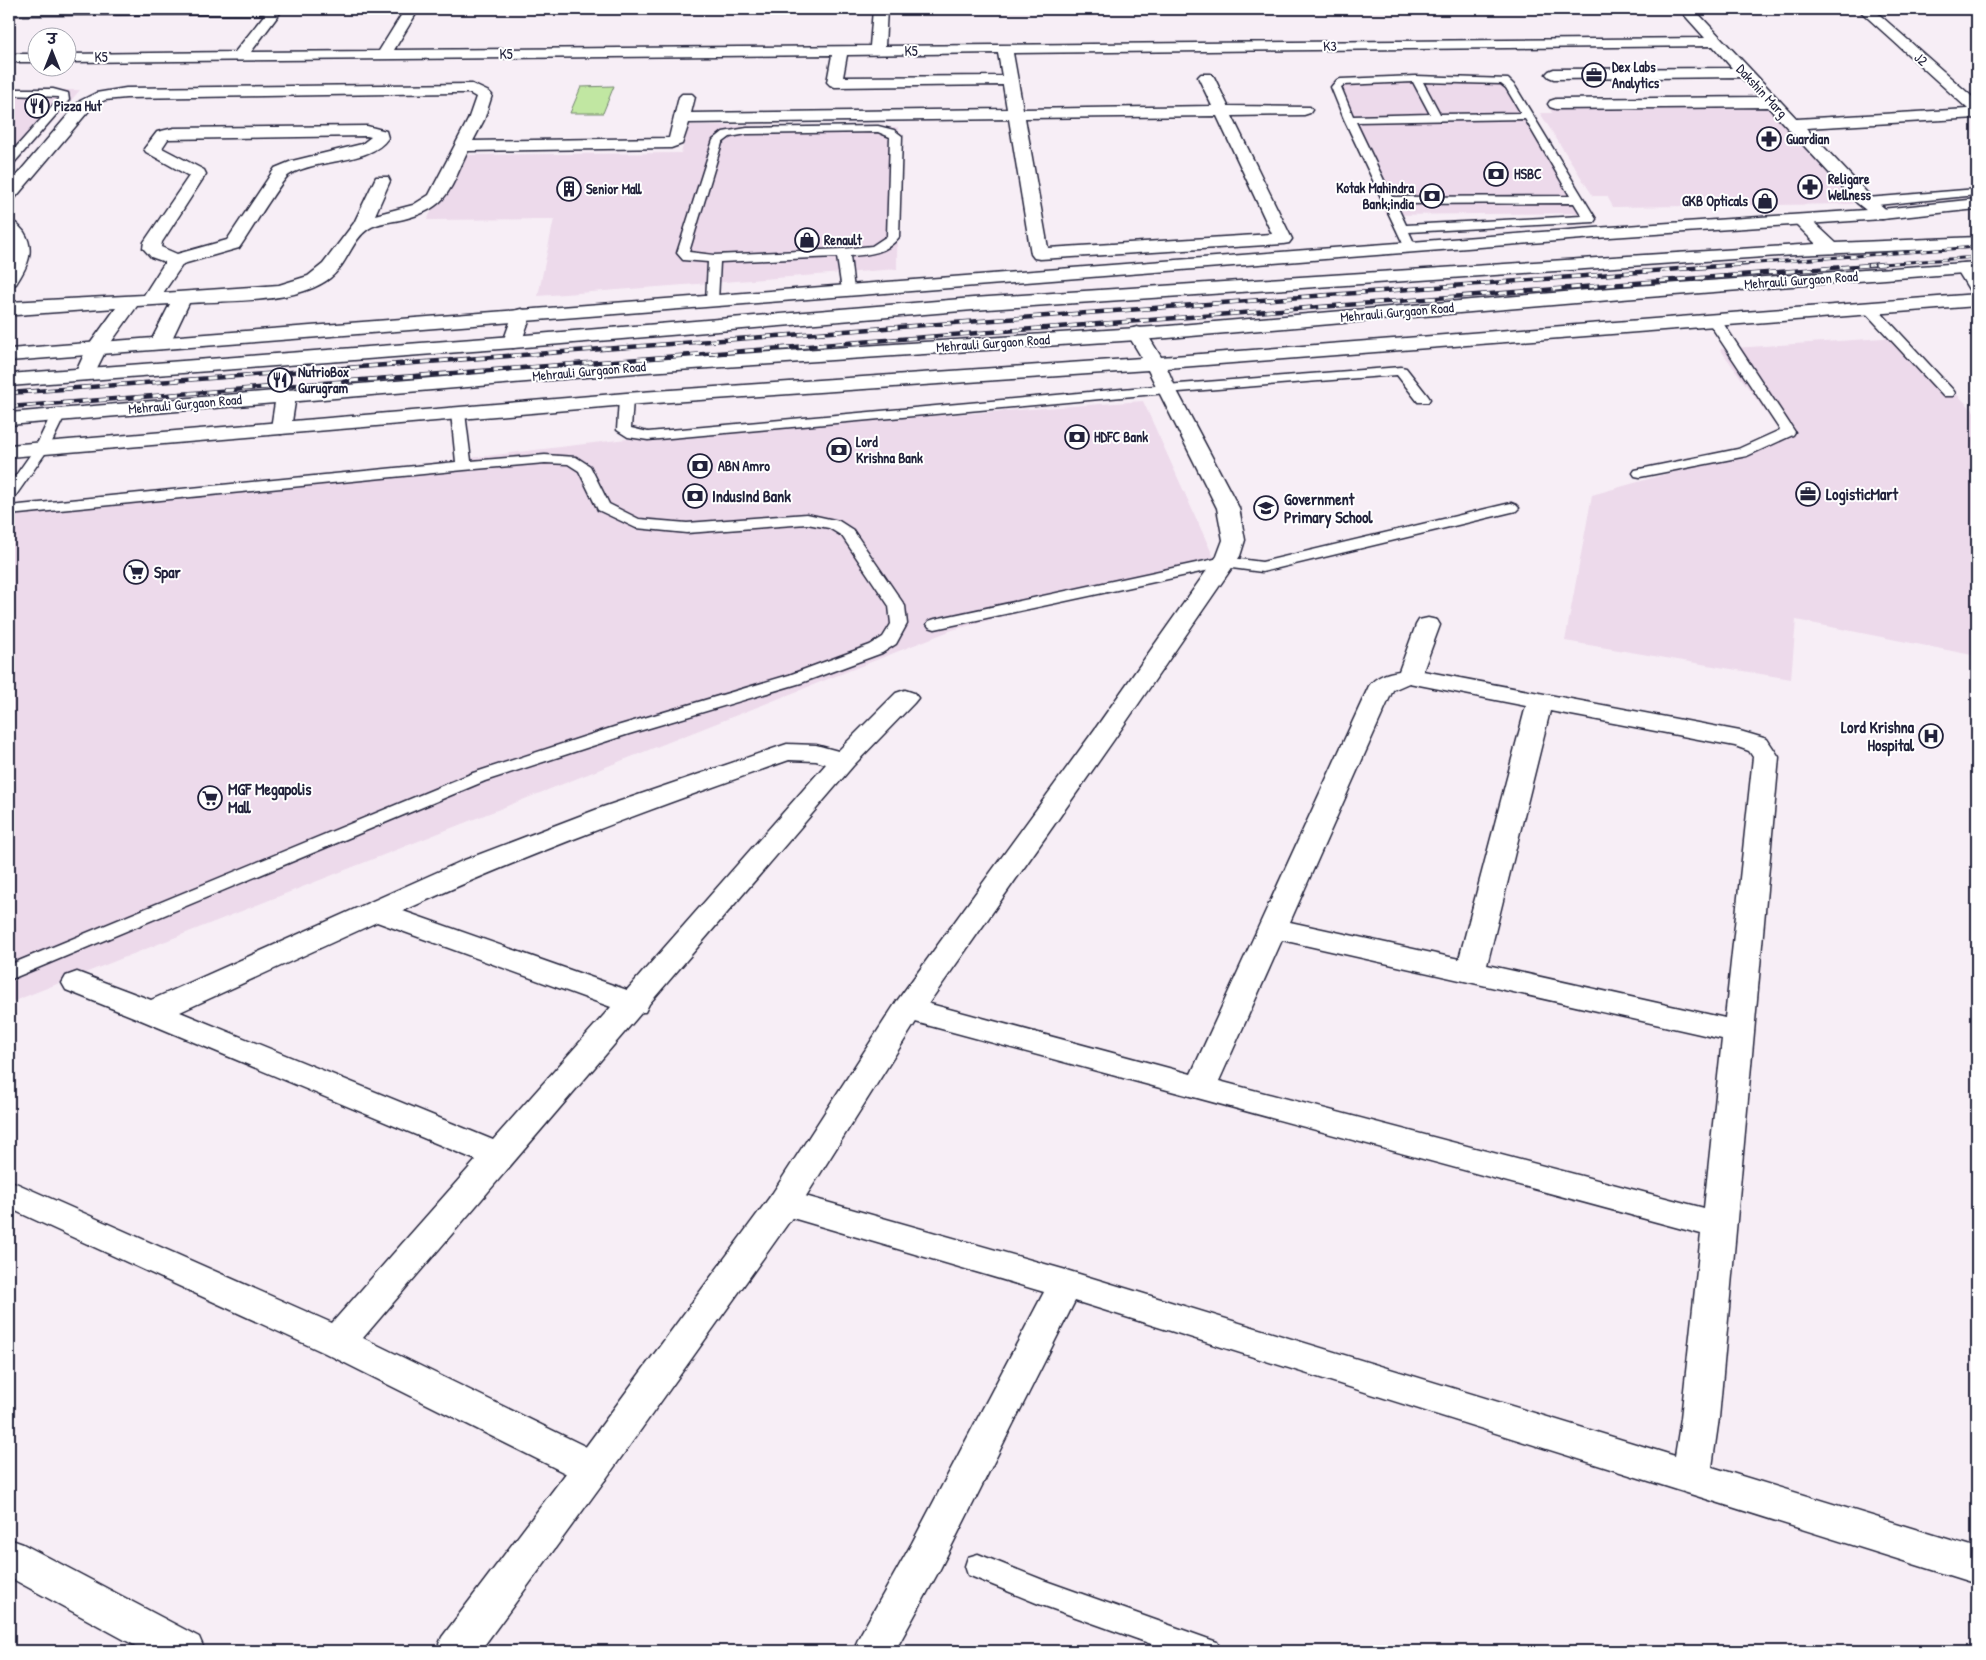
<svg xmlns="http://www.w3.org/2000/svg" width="1986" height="1660" font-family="'Patrick Hand','Playpen Sans Deva',sans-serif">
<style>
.built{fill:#eddaeb}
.green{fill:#c1e7a2;stroke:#72846e}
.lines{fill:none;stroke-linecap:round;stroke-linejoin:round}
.service-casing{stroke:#22223b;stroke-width:3}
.minor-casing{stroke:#22223b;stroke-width:3}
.tertiary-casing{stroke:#22223b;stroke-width:3}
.primary-casing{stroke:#22223b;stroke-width:3}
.trunk-casing{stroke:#22223b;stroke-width:3}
.service{fill:#fff;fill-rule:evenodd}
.minor{fill:#fff;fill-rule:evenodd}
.tertiary{fill:#fff;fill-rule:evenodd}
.primary{fill:#fff;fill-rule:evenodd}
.trunk{fill:#fff;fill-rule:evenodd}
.rail-far1-casing{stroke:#22223b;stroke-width:3}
.rail-casing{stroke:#22223b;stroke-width:4.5}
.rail-far1{stroke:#fff;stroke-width:2;stroke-dasharray:6;stroke-linecap:butt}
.rail{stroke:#fff;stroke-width:3;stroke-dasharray:9;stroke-linecap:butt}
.labels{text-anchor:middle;stroke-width:4;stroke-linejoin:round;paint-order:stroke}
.far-street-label{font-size:14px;fill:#22223b;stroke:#fff}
.far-poi-label{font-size:14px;font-weight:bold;fill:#22223b;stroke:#fff;text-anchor:start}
.poi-label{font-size:16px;font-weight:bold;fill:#22223b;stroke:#fff;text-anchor:start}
</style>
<rect width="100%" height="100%" fill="#f7eef6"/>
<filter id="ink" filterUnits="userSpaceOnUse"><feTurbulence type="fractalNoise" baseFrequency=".02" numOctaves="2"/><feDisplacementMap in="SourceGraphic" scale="10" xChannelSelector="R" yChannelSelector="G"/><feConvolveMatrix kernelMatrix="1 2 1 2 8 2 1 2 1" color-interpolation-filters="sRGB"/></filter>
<g filter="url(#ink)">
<path class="built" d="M1508,81L1589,213L1386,215L1330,82Z
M9,90H80L9,172Z
M1772,108L1854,204L1613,207L1607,196H1593L1540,113H1552L1550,109Z
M689,125L898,127L897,269L538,296L554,219L427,220L459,155L681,153Z
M1898,337L1977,414V656L1796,620L1791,679L1565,641L1592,495L1786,440L1720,349Z
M1143,401L1215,560L952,630L9,1003V514L643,437Z"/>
<path class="green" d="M614,86L603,113H570L581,87Z"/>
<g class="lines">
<g class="service-casing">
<path id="service" d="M1416,76L1508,79L1515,86L1596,219L1594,222L1409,232L1416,247L1410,251L1406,250L1344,119L1331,87L1337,80L1341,79ZM1413,82L1430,114L1353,116L1341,87L1344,85ZM1423,82L1501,84L1506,88L1521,113L1440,114ZM1525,119L1570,196L1392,197L1356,122ZM1574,203L1582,216L1406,225L1396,204Z
M9,89H53L68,93L69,100L13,164L9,165V155L59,99V97L9,95Z
M878,126L894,130L902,136L899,237C887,253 869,255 850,256L854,290L853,293L848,294L842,290L837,257L720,262L718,301L712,305L707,304L706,301L708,262L683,260L677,253L713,140L723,132L747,128ZM878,132L890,137L887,236L872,246L843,249L714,255L689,252L722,143L730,137L747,134Z
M1977,189V195L1867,206L1861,202L1867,198Z
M1869,304L1874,305L1953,390L1955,393L1953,396H1943L1864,311L1863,308L1864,305Z
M1714,316L1719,317L1795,432L1793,435L1747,456L1640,477L1635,476L1633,473L1635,470L1738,449L1780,430L1707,320Z
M1401,367L1406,368L1428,396L1430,399L1428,402H1418L1397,375L1166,393L648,440L628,437L617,430L619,399L626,395L633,399L631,428L648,432L1166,385Z
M458,409L463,410L465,413L471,461L545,455L576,457L590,466L609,504L639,519L687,523L807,514L839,521L853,530L905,606L907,624L896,644L882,653L801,683L629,734L485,781L9,980V965L473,773L617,726L789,675L870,645L883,637L891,624L889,606L842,536L829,528L807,524L687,533L636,528L598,510L579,471L568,464L545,463L464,470L9,515V506L456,462L451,413L453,410Z
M58,411L63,412L65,415L49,448L14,498L9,499V485L35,448L51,415L53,412Z
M1511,503L1516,505L1519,508L1516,511L1262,572L1224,567L935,629L929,627L927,624L929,621L935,619L1224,557L1262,562Z
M978,1554L1043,1580L1217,1642L1221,1651H1171L1039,1604L968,1575L965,1566L968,1557Z"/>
</g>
<g class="minor-casing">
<path id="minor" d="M9,9H283L251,52L379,51L405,9H419L394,50L870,46L873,9H887L885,46L1705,38L1679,9H1694L1797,119L1968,109L1858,9H1873L1977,101V118L1806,128L1869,195L1891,214L1888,218L1882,219L1876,218L1857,203L1768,107L1556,109L1550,107L1548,104L1550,101L1556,99L1760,97L1741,77L1554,79L1549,77L1546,74L1549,71L1554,69L1732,68L1713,46L1013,53L1023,109L1212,106L1198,77L1201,74H1211L1214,77L1228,106L1310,107L1312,110L1310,113L1304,115L1232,116L1292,239L1289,243L1283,244L1040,259L1034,258L1031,254L1009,119L689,123L682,144L671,148L468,151C450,188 449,208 404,219C393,222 378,222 368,229C351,241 347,265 330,278C297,304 230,300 189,303L170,343L167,347L160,349L153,347L150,343L170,304L137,306L107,348L92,378L85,380L78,378L75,374L87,348L116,308L16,315L9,314V302L144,295L165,262L151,257L143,248L144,242L189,176L146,152L144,149L157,132L174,128L367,126L386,131L388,138C370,165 317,158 289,175C281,180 248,236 239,248L183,264L163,293L279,285L308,276L323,264L354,223L376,177H388L390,181L375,215L413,205L429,195L468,120L476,97L469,93H454L126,98L105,100L92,107L15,198L9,199V184L80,101L96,93L126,88L472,84L489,92L492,95L484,120L473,141L669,138L679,97L682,94H692L695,97L691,113L1007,109L1003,85L835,87L830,85L827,82L832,55L68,62V54L235,52L265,14L9,15ZM998,53L1002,76L843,77L847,55ZM1217,116L1272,234L1048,248L1025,118ZM367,136L371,137L362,144L292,161L275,168L227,240L177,254L161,247L162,242L206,174L204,170L162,148L168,139Z
M9,54H38V62H9Z
M9,220C16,222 19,226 24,232C36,251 27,267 16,284L9,286V265L13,252L9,237Z
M1965,263L1971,264L1977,273V293L1970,291L1956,268L1959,264Z
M1428,618L1437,620L1440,625L1423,671L1740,731L1767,739L1779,757L1719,1418L1712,1467L1977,1548V1584L1075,1301L940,1569L895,1651H853L859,1637L912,1543L1044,1292L772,1212L767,1203L772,1194L784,1190L1066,1270L1675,1456L1681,1418L1701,1234L908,1020L897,1017L893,1009L897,1001L908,998L1191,1074L1369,686C1376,676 1387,673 1399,671L1416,625L1419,620ZM1409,683L1526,706L1459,959L1290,922L1393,690ZM1550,711L1735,746L1749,751L1753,757L1725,1018L1487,965ZM1282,940L1722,1039L1704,1208L1219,1081Z
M905,690L914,693L918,698L914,703L853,766L649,1004L645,1012H642L363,1338L605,1456L611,1468L605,1480L592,1485L579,1480L325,1353L9,1208V1180L332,1323L476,1160L141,1020L66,990L62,983L66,976L77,972L151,1000L462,861L603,807L787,744L816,745L838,751L896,693ZM789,760L816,761L826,764L627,990L403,911C529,853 659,806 789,760ZM377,922L611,1007L493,1140L180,1012Z
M9,1539L23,1544L199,1637L205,1651H145L9,1577Z"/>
</g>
<g class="tertiary-casing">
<path id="tertiary" d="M1977,199V209L1882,219L1595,238L9,361V349L1595,228L1882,209Z
M1977,294V306L1167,368L1176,389L1239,508L1245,540L1240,556L1113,741L919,1017L796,1212L605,1480L480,1651H436L442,1637L579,1456L772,1194L897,1001L1095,729L1217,556L1223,540L1217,508L1148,370L626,405L9,457V445L626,393L1142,358L1127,333L1130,329L1137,327L1144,329L1161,357Z"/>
</g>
<g class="primary-casing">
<path id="primary" d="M521,309L528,311L531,315L520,346L513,348L506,346L503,342L514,311Z
M286,390L293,392L296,396L291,428L288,432L281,434L274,432L271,428L276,396L279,392Z"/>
</g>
<g class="trunk-casing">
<path id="trunk" d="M1801,215L1807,216L1836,243L1977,237V247L1795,255L973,310L513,348L9,386V374L513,336L973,298L1816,244L1792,220L1795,216Z
M1977,262V272L1622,299L1168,338L647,372L9,425V413L647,360L1168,326L1622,287Z"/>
</g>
<use href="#service" class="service"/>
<use href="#minor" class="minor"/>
<use href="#tertiary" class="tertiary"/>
<use href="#primary" class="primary"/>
<use href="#trunk" class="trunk"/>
<g class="rail-far1-casing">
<path id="rail-far1" d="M1730,265L1977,247
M1868,265L1977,257"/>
</g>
<g class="rail-casing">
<path id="rail" d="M9,393L1747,264
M9,407L1884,264"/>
</g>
<use href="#rail-far1" class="rail-far1"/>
<use href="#rail" class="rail"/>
</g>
</g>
<defs>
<g id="office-ring" transform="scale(1.25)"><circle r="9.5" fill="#fff" stroke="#22223b" stroke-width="1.5"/><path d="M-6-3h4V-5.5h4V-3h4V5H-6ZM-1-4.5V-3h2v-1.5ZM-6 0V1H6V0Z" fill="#22223b"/></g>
<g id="restaurant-ring" transform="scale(1.25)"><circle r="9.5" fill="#fff" stroke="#22223b" stroke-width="1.5"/><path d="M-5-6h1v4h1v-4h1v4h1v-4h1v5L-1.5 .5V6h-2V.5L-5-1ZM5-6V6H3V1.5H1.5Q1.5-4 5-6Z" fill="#22223b"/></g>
<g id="pharmacy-ring" transform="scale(1.25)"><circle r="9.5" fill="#fff" stroke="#22223b" stroke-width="1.5"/><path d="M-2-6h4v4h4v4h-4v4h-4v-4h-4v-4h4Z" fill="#22223b"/></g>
<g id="bank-ring" transform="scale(1.25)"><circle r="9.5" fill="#fff" stroke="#22223b" stroke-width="1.5"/><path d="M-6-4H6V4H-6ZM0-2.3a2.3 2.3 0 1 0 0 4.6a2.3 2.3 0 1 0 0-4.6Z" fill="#22223b"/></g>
<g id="building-ring" transform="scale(1.25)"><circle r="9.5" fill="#fff" stroke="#22223b" stroke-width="1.5"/><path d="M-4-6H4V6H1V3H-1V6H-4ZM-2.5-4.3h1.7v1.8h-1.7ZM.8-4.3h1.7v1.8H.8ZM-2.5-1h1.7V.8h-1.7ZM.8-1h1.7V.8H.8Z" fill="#22223b"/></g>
<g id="shop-ring" transform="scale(1.25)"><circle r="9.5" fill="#fff" stroke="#22223b" stroke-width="1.5"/><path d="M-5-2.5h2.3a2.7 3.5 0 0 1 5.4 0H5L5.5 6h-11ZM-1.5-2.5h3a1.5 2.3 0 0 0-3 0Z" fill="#22223b"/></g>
<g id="school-ring" transform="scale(1.25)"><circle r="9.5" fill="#fff" stroke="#22223b" stroke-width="1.5"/><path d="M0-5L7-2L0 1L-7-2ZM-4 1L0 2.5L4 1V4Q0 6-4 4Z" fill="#22223b"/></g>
<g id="supermarket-ring" transform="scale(1.25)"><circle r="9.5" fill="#fff" stroke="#22223b" stroke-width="1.5"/><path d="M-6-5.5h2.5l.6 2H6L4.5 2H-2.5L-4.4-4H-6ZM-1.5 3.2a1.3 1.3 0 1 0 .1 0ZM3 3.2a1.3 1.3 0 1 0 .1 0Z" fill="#22223b"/></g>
<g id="hospital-ring" transform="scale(1.25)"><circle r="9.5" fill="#fff" stroke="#22223b" stroke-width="1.5"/><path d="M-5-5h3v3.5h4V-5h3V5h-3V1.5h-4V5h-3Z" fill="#22223b"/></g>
</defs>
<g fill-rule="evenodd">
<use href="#office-ring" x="1594" y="75"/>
<use href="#restaurant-ring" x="37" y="106"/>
<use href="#pharmacy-ring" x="1769" y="139"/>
<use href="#bank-ring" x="1496" y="174"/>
<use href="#pharmacy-ring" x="1810" y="187"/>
<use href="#building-ring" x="569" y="189"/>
<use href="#bank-ring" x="1432" y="196"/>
<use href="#shop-ring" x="1765" y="201"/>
<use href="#shop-ring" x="807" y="240"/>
<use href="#restaurant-ring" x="280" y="380"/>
<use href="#bank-ring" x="1077" y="437"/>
<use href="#bank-ring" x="839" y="450"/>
<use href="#bank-ring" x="700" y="466"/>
<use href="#office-ring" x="1808" y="494"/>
<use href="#bank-ring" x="695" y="496"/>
<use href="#school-ring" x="1266" y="508"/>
<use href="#supermarket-ring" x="136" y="572"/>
<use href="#hospital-ring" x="1931" y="736"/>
<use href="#supermarket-ring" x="210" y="798"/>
</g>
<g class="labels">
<g class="far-street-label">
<text transform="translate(1330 46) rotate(-1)" y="5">K3</text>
<text x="911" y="56">K5</text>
<text x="506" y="59">K5</text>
<text x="101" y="62">K5</text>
<text transform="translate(1921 59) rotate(42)" y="5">J2</text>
<text transform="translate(1762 91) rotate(47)" y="5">Dakshin Marg</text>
<text transform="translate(1801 280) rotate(-4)" y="5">Mehrauli Gurgaon Road</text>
<text transform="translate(1397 312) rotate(-5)" y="5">Mehrauli Gurgaon Road</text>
<text transform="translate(993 343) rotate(-4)" y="5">Mehrauli Gurgaon Road</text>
<text transform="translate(589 371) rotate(-5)" y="5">Mehrauli Gurgaon Road</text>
<text transform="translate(185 404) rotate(-5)" y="5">Mehrauli Gurgaon Road</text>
</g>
<g class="far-poi-label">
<text x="1612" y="72">Dex Labs<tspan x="1612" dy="16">Analytics</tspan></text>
<text x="54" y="111">Pizza Hut</text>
<text x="1786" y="144">Guardian</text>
<text x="1514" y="179">HSBC</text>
<text x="1828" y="184">Religare<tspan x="1828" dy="16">Wellness</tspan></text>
<text x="1414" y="193" text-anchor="end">Kotak Mahindra<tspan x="1414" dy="16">Bank;india</tspan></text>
<text x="586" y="194">Senior Mall</text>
<text x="1748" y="206" text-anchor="end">GKB Opticals</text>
<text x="824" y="245">Renault</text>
<text x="298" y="377">NutrioBox<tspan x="298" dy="16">Gurugram</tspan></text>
<text x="1094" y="442">HDFC Bank</text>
<text x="856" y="447">Lord<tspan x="856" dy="16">Krishna Bank</tspan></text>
<text x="718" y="471">ABN Amro</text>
</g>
<g class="poi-label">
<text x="1826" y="500">LogisticMart</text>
<text x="712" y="502">IndusInd Bank</text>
<text x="1284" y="505">Government<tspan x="1284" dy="18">Primary School</tspan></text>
<text x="154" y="578">Spar</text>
<text x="1914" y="733" text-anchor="end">Lord Krishna<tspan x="1914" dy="18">Hospital</tspan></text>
<text x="228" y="795">MGF Megapolis<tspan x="228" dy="18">Mall</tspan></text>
</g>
</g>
<rect width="1986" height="1660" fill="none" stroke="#fff" stroke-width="30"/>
<rect x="15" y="15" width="1956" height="1630" fill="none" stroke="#22223b" stroke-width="2" filter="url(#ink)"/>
<g transform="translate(52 52)"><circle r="24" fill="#ffffff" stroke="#a7a7b1"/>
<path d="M0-4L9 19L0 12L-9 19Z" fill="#22223b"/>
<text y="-8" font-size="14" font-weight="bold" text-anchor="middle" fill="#22223b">उ</text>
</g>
</svg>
